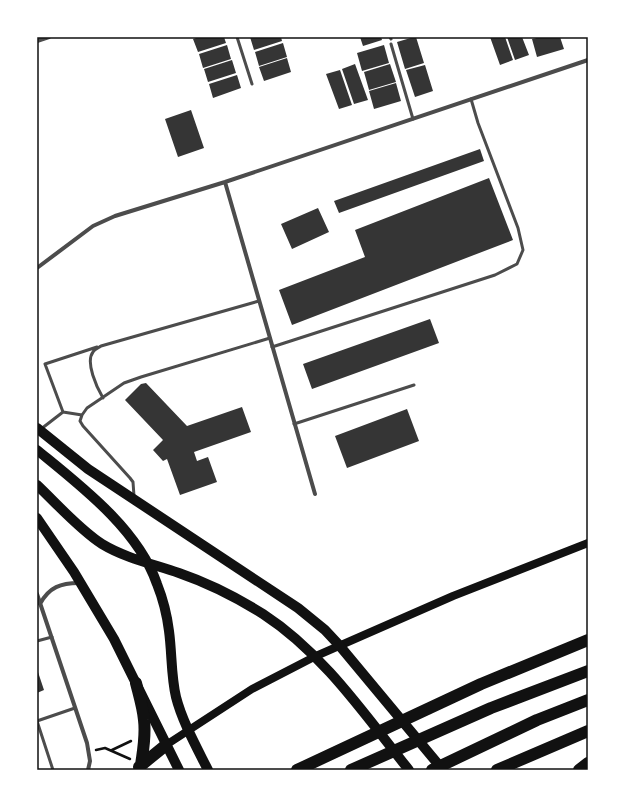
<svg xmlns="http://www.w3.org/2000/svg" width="625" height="807" font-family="Barlow,sans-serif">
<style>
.building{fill:#353535}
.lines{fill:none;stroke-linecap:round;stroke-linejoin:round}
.path{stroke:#111;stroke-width:2.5}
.service{stroke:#4c4c4c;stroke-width:3}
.minor{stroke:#4c4c4c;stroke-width:4}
.secondary{stroke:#111;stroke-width:8}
.primary{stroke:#111;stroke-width:10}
.motorway{stroke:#111;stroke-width:12}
.neatline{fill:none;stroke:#111;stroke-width:1.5}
</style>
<rect width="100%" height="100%" fill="#fff"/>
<path class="building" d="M199,37H224L226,43L198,52L193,39Z
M250,37H281L282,41L254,50Z
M360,37H381L382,40L363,46Z
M414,37H416L424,63L405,69L397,42Z
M490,37H505L513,60L500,65Z
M507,37H522L529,55L515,60Z
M541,37H560L564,49L537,57L532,39Z
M283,43L287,57L259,66L255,52Z
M227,45L231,59L203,68L199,54Z
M384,45L389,63L362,71L357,53Z
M287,58L291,72L264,81L259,67Z
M232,60L236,73L208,82L204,69Z
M355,64L368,100L354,104L342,69Z
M390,64L396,82L369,90L364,72Z
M425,65L433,91L415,97L406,70Z
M340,70L352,105L339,109L326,74Z
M237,75L241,88L213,98L209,84Z
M396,83L401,101L374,109L369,91Z
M191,110L204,148L178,157L165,119Z
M480,149L484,161L339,213L334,201Z
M489,178L513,240L292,325L279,290L365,257L355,230Z
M318,208L329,232L292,249L281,224Z
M430,319L439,343L312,389L303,364Z
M146,383L187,426L242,407L251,432L194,452L197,461L208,457L217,482L180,495L167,459L163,461L153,450L163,440L125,400L141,384Z
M407,409L419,441L347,468L335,436Z
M37,669L44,690L37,693Z"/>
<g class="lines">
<path class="path" d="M96,750L105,748L130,759
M112,750L131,741"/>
<path class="service" d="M237,37L252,84
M390,37L391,39
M391,44L413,119
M272,347L495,275L517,264L523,250L518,228L478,123L471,99
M103,398C97,388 85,362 93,352C94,350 98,348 101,346L259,301
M63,412L45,364L97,347
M294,424L414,385
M41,429L63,412L82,415
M134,496L133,482L130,478L83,426L80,421L82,415L87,408L124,383L141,377L270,338
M37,641L52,637
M37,721L53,770
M37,721L75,708"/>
<path class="minor" d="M37,41L49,37
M225,182L315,494
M37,268L93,226L115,216L225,182L588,60
M37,594L87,743L90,761L88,770
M40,604C49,587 61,583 79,583"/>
<path class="secondary" d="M166,745L252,689L316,656L453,596L588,543"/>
<path class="primary" d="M37,428L88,469L298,608L325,630L339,645L443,770
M37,450C81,486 138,529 157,584C163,599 167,615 169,631C172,653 171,676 176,697C182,721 197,748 208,770
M37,485C56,503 80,530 102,544C125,558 153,564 179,573C208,583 236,597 263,614C323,653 365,715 409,770
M37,518L74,572L114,639L179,770"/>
<path class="motorway" d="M136,683C139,695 143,708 144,720C146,736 143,750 141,765
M139,767L166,745
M297,770L481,684L588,640
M351,770L491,708L588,671
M432,770L537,720L588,700
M497,770L588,731
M579,770L588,763"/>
</g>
<rect width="625" height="807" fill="none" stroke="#ffffff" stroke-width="76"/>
<rect x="38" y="38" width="549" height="731" class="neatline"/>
</svg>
